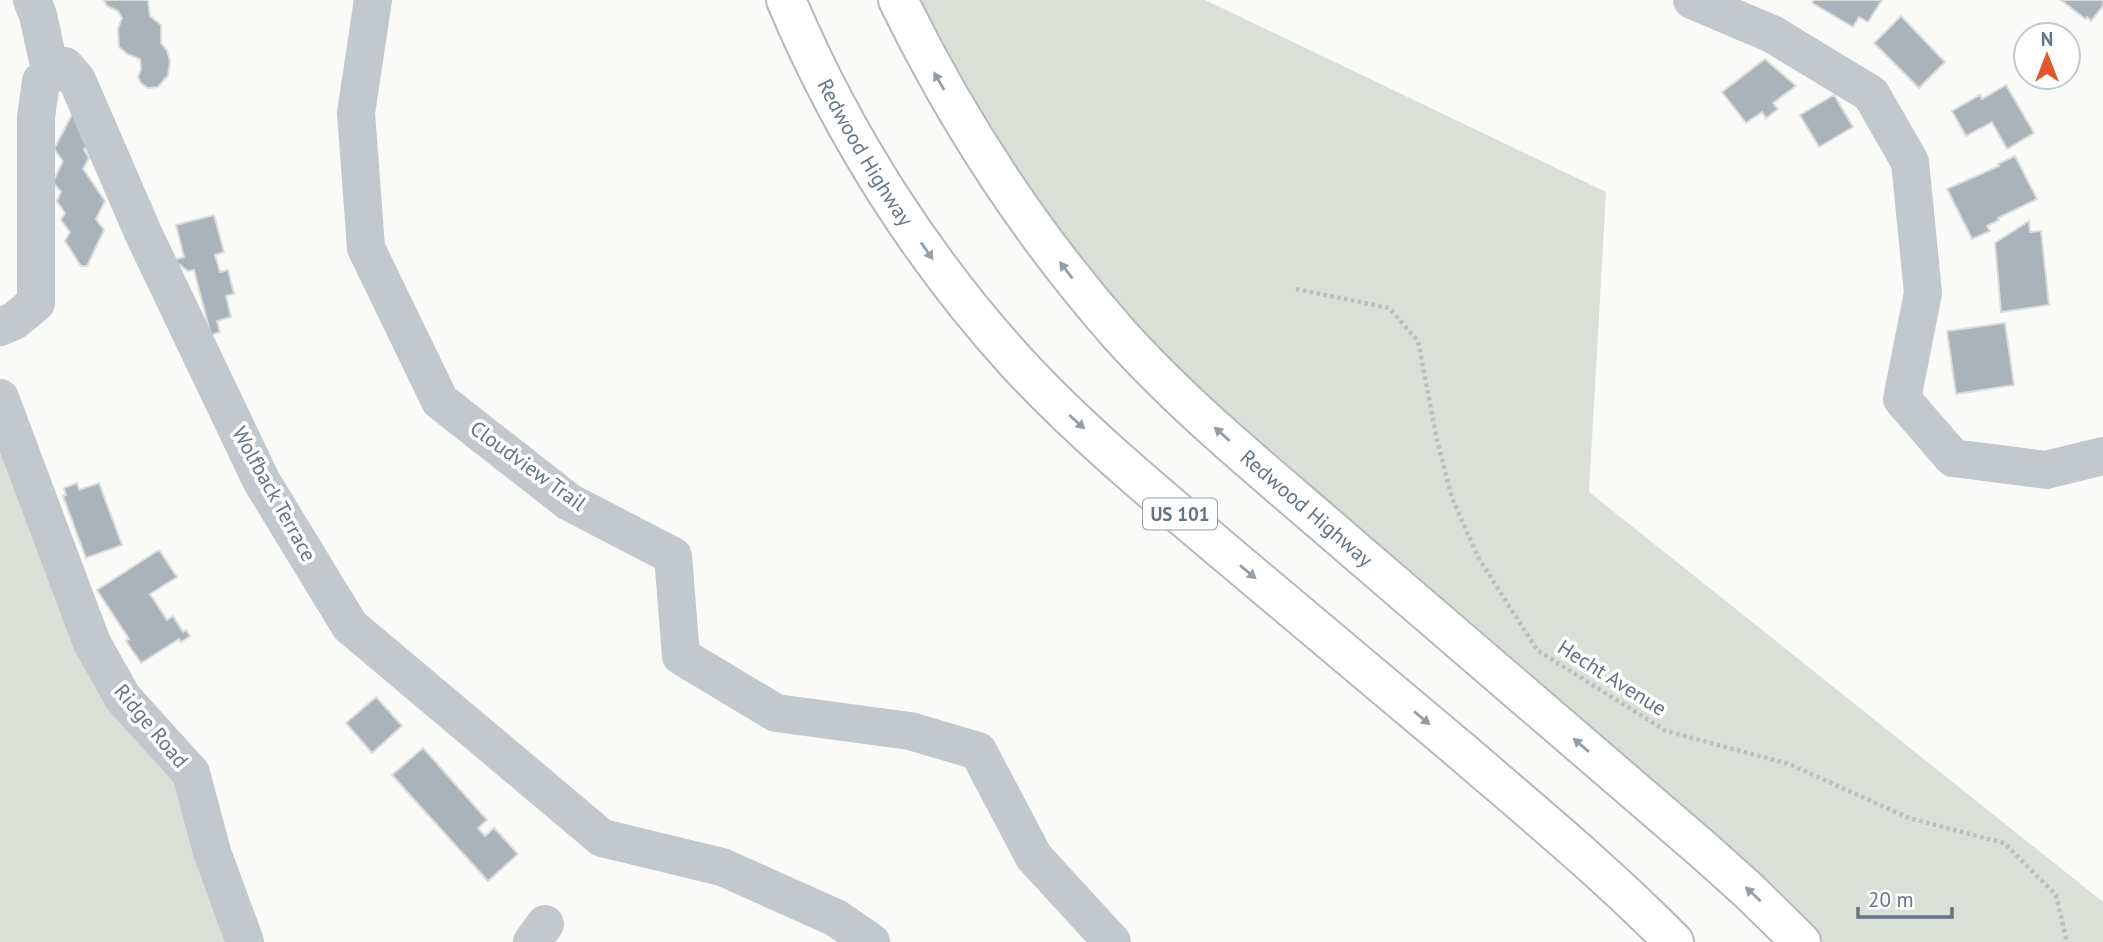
<svg xmlns="http://www.w3.org/2000/svg" width="2103" height="942" font-family="'PT Sans',sans-serif">
<style>
.green{fill:#dadfd7}
.building{fill:#aab3b9;stroke:#dcdcda;stroke-width:2}
.lines{fill:none;stroke-linecap:round;stroke-linejoin:round}
.highway-casing{stroke:#b4b9bd;stroke-width:42}
.path{stroke:#bbbfc2;stroke-width:4.5;stroke-dasharray:3.5 3.5;stroke-linecap:butt}
.minor{stroke:#c3c8cc;stroke-width:38}
.highway{stroke:#fff;stroke-width:38}
.oneway{fill:#939fa8}
.labels{text-anchor:middle;stroke-width:7;stroke-linejoin:round;paint-order:stroke}
.shield{fill:#fff;stroke:#939fa8;stroke-width:2}
.shield-label{font-size:19px;font-weight:bold;fill:#657683}
.street-label{font-size:21px;fill:#657683;stroke:#fff}
</style>
<rect width="100%" height="100%" fill="#fafaf8"/>
<path class="green" d="M898,0H1205L1606,192L1589,492L2103,902V942H1801L1121,336Z
M0,398L92,643L191,773L245,942H0Z"/>
<path class="building" d="M104,0H148L150,16L161,25V43L167,51L170,61L168,75L158,87L148,88L141,83L138,77L141,69L140,59L127,54L119,47L118,29L122,18L118,11L107,6Z
M1814,0H1882L1868,22L1859,17L1853,27L1812,3Z
M2061,0H2103V6L2091,21L2087,17L2085,19Z
M1901,16L1945,62L1919,88L1874,43Z
M1765,59L1796,86L1773,103L1778,109L1766,118L1762,112L1746,123L1722,92Z
M2006,85L2034,133L2007,149L1992,122L1966,136L1952,111L1980,95L1982,99Z
M1834,95L1853,127L1819,147L1800,115Z
M74,111L92,136L84,150L89,158L83,169L105,201L96,219L104,230L87,266H81L65,241L70,232L61,220L65,213L57,201L61,192L53,182L63,161L54,149Z
M2015,156L2037,199L1998,218L1999,220L1987,226L1990,231L1972,239L1947,189L1999,166L1998,164Z
M214,215L224,252L215,255L220,272L228,270L234,294L226,296L231,317L217,321L220,332L211,335L194,270L188,271L173,260L184,257L176,225Z
M2029,221L2030,232L2041,231L2049,305L2001,312L1995,243Z
M2005,323L2014,385L1956,394L1947,331Z
M77,483L79,490L99,483L122,545L86,558L63,496L66,495L64,488Z
M159,550L177,577L150,594L167,620L173,616L183,632L186,630L190,636L181,642L179,639L141,663L126,641L129,639L97,590Z
M376,697L402,726L372,753L346,723Z
M423,748L487,820L478,828L485,836L494,828L518,854L488,881L392,775Z"/>
<g class="lines">
<g class="highway-casing">
<g id="highway">
<path id="s1" d="M786,0C842,133 921,258 1018,364C1082,433 1156,494 1227,554C1305,619 1382,684 1459,749C1532,812 1606,873 1674,942"/>
<path id="s2" d="M898,0C957,121 1030,233 1119,334C1189,412 1272,478 1350,546C1467,646 1583,747 1700,847L1748,890L1801,942"/>
</g>
</g>
<path class="path" d="M1296,289L1389,308L1418,341L1437,440L1452,498L1478,557L1537,650L1666,731L1789,764L1909,818L2004,843L2056,895L2067,942"/>
<path class="minor" d="M32,0L38,15L51,75
M373,0L356,113L366,248L440,401L569,502L673,556L681,656L776,713L910,731L978,751L1034,857L1112,942
M1692,0L1772,34L1871,94L1910,162L1923,293L1902,399L1953,458L2046,470L2103,456
M0,327L14,321L36,303V117L41,81L65,66L77,80L144,235L262,482L350,626L602,838L722,867L836,918L871,942
M0,398L92,643L123,698L191,773L212,852L245,942
M532,942L545,924"/>
<use href="#highway" class="highway"/>
</g>
<defs><path id="oneway-solid" d="M-6-.8H1V-3.2L6.5 0L1 3.2V.8H-6Z" transform="scale(1.75)"/></defs>
<g class="oneway">
<use href="#oneway-solid" transform="translate(939 81) rotate(-120)"/>
<use href="#oneway-solid" transform="translate(927 251) rotate(55)"/>
<use href="#oneway-solid" transform="translate(1066 270) rotate(-128)"/>
<use href="#oneway-solid" transform="translate(1077 422) rotate(42)"/>
<use href="#oneway-solid" transform="translate(1222 434) rotate(-138)"/>
<use href="#oneway-solid" transform="translate(1248 572) rotate(40)"/>
<use href="#oneway-solid" transform="translate(1422 718) rotate(40)"/>
<use href="#oneway-solid" transform="translate(1581 745) rotate(-139)"/>
<use href="#oneway-solid" transform="translate(1753 894) rotate(-137)"/>
</g>
<g class="labels">
<rect class="shield" x="1143" y="498.5" width="74" height="31" rx="5"/>
<g class="shield-label">
<text x="1180" y="521">US 101</text>
</g>
<g class="street-label">
<text dy="7" stroke="none"><textPath href="#s1" startOffset="172">Redwood Highway</textPath></text>
<text transform="translate(528 466) rotate(36)" y="7">Cloudview Trail</text>
<text transform="translate(274 494) rotate(61)" y="7">Wolfback Terrace</text>
<text dy="7" stroke="none"><textPath href="#s2" startOffset="658">Redwood Highway</textPath></text>
<text transform="translate(1612 678) rotate(32)" y="7">Hecht Avenue</text>
<text transform="translate(151 726) rotate(50)" y="7">Ridge Road</text>
</g>
</g>
<g transform="translate(2047 56)"><circle r="33" fill="#ffffff" stroke="#c1c8cd" stroke-width="2"/>
<path d="M0-5L12 26L0 18L-12 26Z" fill="#e4572e"/>
<text y="-10" font-size="19" font-weight="bold" text-anchor="middle" fill="#657683">N</text>
</g>
<path d="M1858 907v10h94v-10" fill="none" stroke="#657683" stroke-width="3.5"/>
<text x="1868" y="907" font-size="21" fill="#657683" stroke="#ffffff" stroke-width="5" paint-order="stroke">20 m</text>
</svg>
